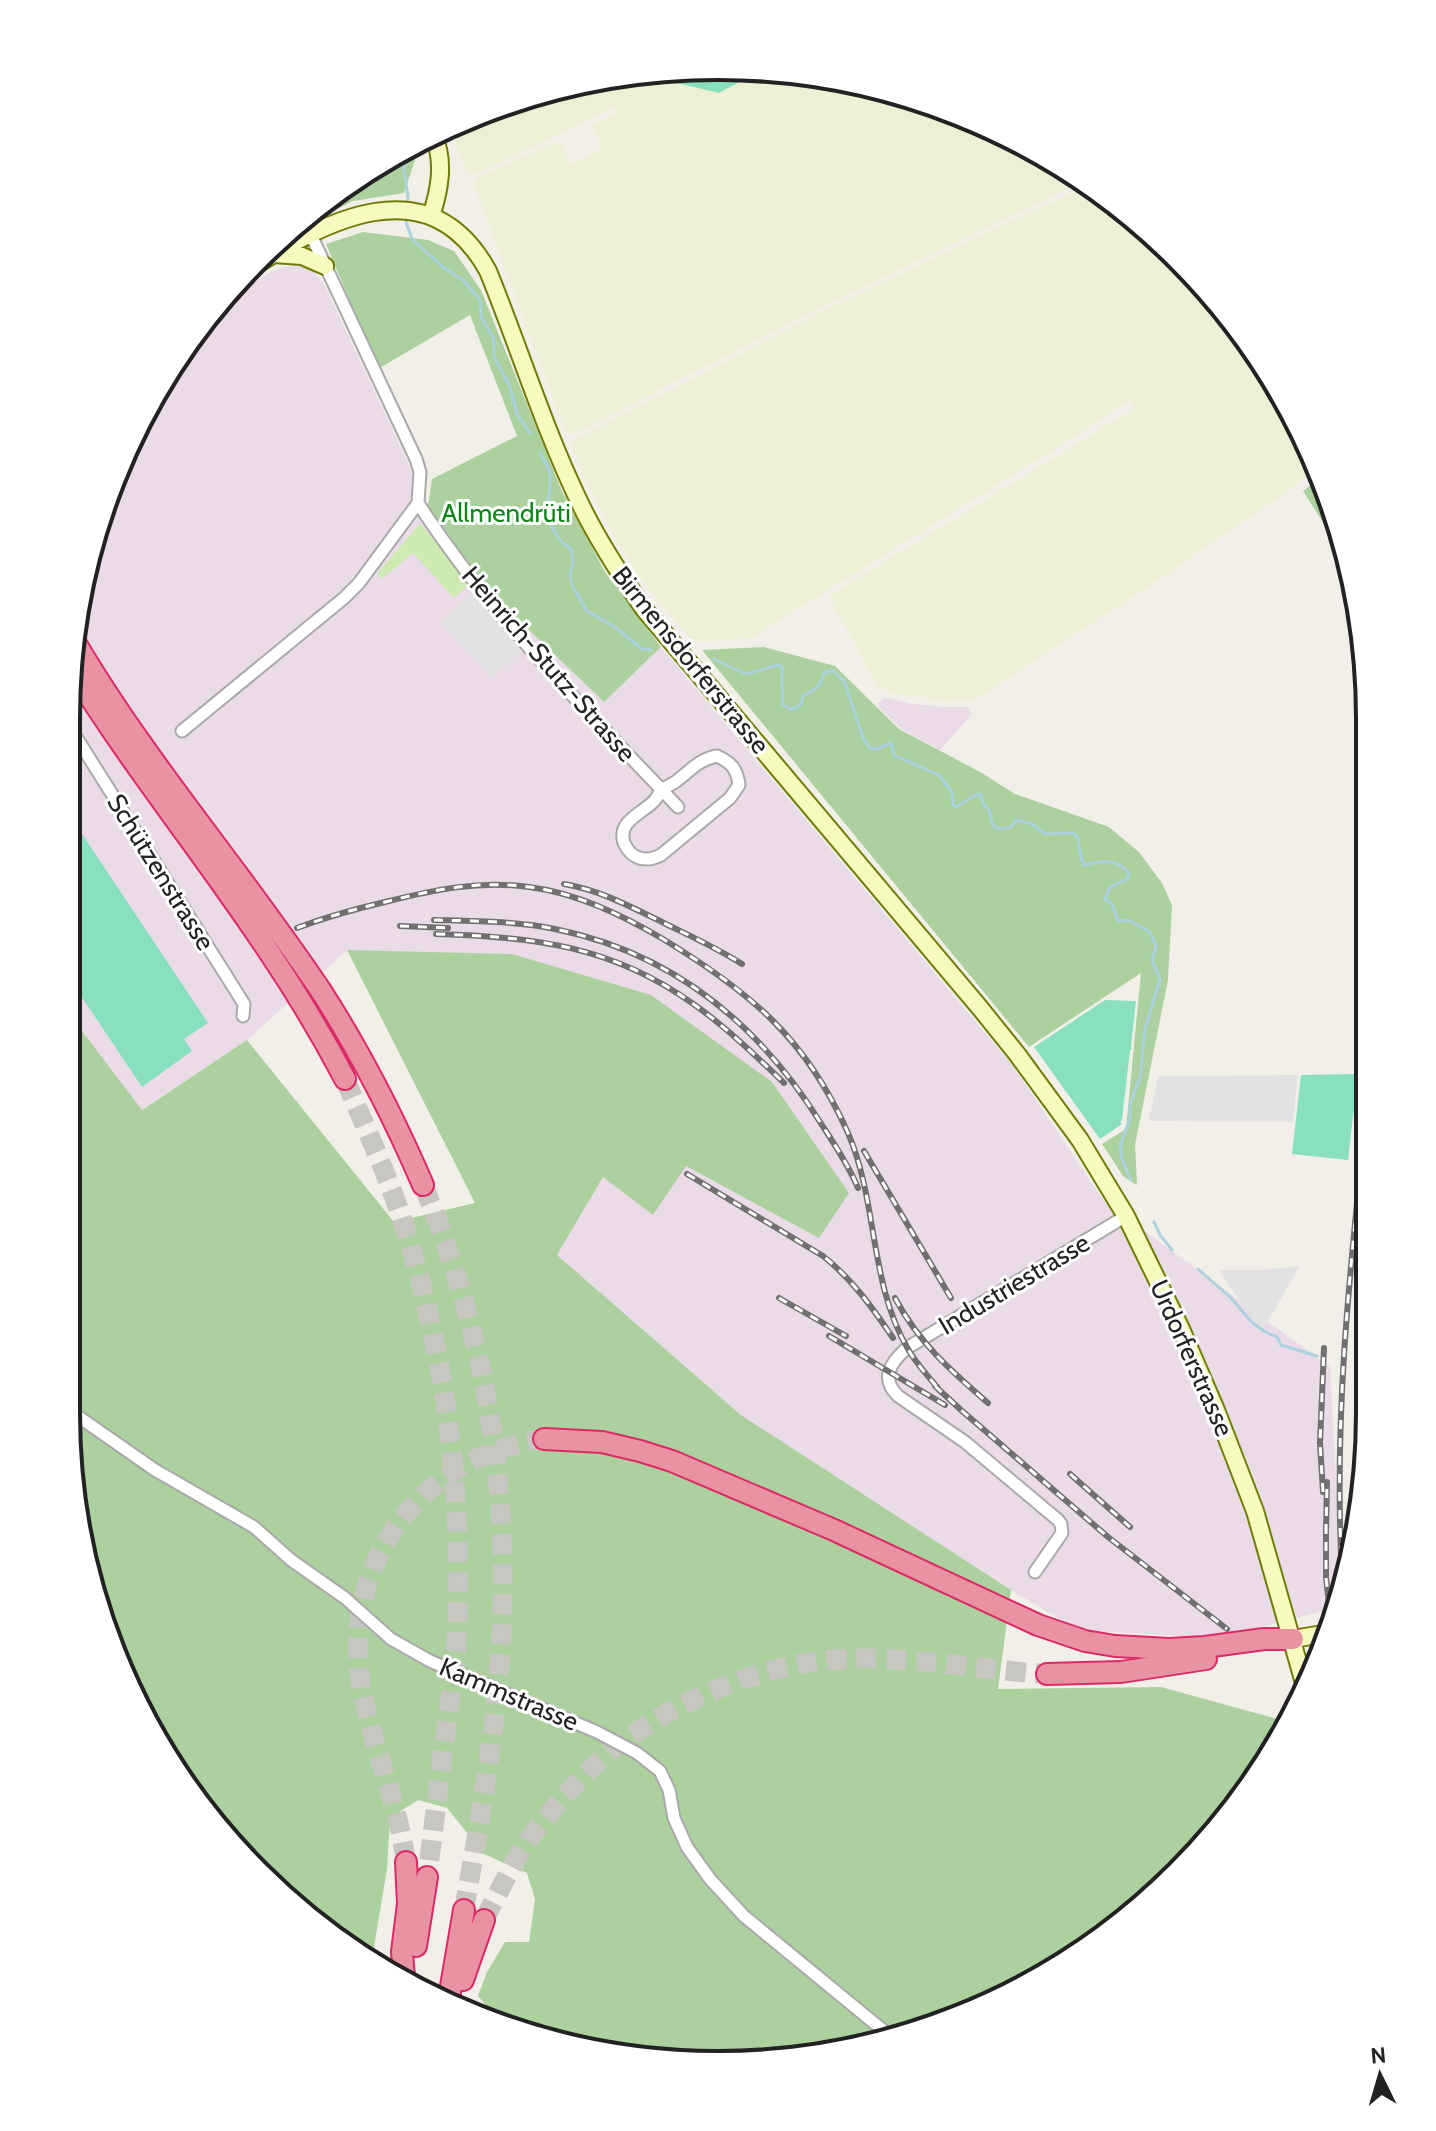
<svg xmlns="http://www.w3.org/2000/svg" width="1436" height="2131" font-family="Cabin,sans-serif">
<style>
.industrial{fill:#ebdbe8}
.farmland{fill:#eef0d5}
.grass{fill:#cdebb0}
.forest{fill:#add19e}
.pitch{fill:#88e0be}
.parking{fill:#e2e2e2}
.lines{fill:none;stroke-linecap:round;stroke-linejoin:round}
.stream{stroke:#aad3df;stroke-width:3}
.highway-tunnel{stroke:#c8c6c1;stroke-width:20;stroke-dasharray:20 10;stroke-linecap:butt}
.street-casing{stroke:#a9a9a9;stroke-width:15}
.secondary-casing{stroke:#707d05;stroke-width:20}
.highway-casing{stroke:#dc2a67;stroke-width:24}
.street{stroke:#fff;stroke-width:11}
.secondary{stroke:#f7fabf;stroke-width:16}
.highway{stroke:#e892a2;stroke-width:20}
.rail-casing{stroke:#707070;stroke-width:6}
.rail{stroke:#fff;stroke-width:3;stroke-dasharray:9;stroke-linecap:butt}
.labels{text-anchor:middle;stroke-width:6;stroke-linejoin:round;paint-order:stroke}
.park-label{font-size:26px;fill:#0c8416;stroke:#fff}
.street-label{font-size:26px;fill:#222;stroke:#fff}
.rim{fill:none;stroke:#222;stroke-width:4}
</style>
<rect width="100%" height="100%" fill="#f2efe9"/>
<path class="industrial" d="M302,264L308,266L323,282L428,505L486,589L604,702L661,647L1013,1066L1104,1201L1330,1367L1341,1574L1331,1609L1216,1638L1078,1630L1011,1590L741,1415L557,1255L603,1177L685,1165L819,1238L347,950L247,1040L141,1110L69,1014L72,632L133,429L226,300L271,272L291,265Z
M884,697L913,704L946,707H968L972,714L940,750L900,728L877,705Z"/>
<path class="farmland" d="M761,70L845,78L967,115L1085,180L791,322L574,434H569L565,430L474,185L479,177L559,141L571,165L602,148L592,125L618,112L615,107L478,173L471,174L467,172L448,127L468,116L590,79L639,74L719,93Z
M1090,184L1179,257L1260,355L1319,466L1288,491L1161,578L982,696L965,700L949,701L892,693L878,688L829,596L1135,408L1130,399L1092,426L751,638L703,642L695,641L688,636L640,578L617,541L591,491L572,447L573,441L831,307Z"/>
<path class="grass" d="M420,523L469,584L454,598L413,553L382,579L377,574Z"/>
<path class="forest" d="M415,144L416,157L404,193L353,201L294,231L271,246L355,176Z
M363,232L428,240L454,251L481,290L561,489L605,572L661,647L604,702L486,589L428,505L432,479L517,436L470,315L378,369L326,244Z
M1323,476L1347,557L1346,558L1303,491Z
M764,647L835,666L899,729L982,773L1015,794L1109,827L1139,852L1162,883L1172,905L1168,980L1135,1145L1137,1185L1123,1176L1102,1144L1126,1129L1141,973L1029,1047L702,650Z
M347,950L512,954L651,995L772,1082L849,1193L819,1238L686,1166L653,1215L603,1177L557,1255L741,1415L1011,1590L998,1689L1161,1687L1288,1722L1179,1874L1044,1978L846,2052L675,2064L502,2023L478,1996L487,1972L505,1942H529L535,1899L527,1873L484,1854L447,1808L418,1800L390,1818L387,1869L372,1959L321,1930L176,1776L100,1622L66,1413L69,1014L142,1110L247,1040L394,1222L475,1203Z"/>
<path class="pitch" d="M718,66L761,70L719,93L639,74Z
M70,816L208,1023L184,1039L192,1051L142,1087L69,978Z
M1105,1000L1136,1001L1131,1046L1132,1049L1130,1050L1122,1120L1120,1122L1122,1124L1100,1139L1034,1047Z
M1358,1074L1348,1160L1292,1154L1301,1075Z"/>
<path class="parking" d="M473,590L522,650L492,678L440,622Z
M1298,1075L1293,1122L1149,1121L1158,1076Z
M1300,1266L1262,1331L1218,1270H1263Z"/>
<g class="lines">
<path class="stream" d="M401,152L408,196L407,205
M407,216L406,222L412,239L443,267L463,280L480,300L481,317L494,339V356L510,387L517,414L530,433
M540,453C543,458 547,465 549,471C553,482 548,492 548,504C548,522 555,539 571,549L573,562L570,575L572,585L587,611L615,627L642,649L651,650
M714,659L746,674L778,665L783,668C780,680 784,691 782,704L790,709L796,708L801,704L803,696L818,687L825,672L833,671L844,681L863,738L870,748L877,749L891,743L894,755L939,775L952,792L953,805L956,807L976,795L980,794L984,805L989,810L993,826L1000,829L1011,827L1016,820L1032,824L1045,834L1073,833L1078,838L1081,858L1084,865C1102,861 1116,858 1129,873L1127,879L1109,888L1105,899L1112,904L1118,921L1128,920L1150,932L1156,946L1152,960L1160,979L1145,1029L1140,1078L1130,1104V1118L1120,1146L1122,1160L1131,1180
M1154,1222L1160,1235L1172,1250
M1198,1269C1208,1278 1218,1287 1228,1295C1246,1313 1251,1328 1277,1337L1281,1345L1317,1356"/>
<path class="highway-tunnel" d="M345,1079C365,1127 388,1175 404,1225C446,1356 463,1493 457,1631C456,1669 449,1707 444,1745C438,1789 433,1833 427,1877
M423,1185C484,1327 510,1486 501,1640C496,1731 480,1820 464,1910
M406,1862C398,1805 375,1752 363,1696C336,1570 417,1456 544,1439
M484,1920C500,1890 515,1857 536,1830C561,1799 589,1767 621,1743C683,1697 770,1661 847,1659C915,1656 980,1670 1047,1674"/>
<g class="street-casing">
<path id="street" d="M310,233L416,459L420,472L418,503C491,616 586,710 678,807
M71,729L244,1004L243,1016
M182,731L344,598L359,583L418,503
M717,756C732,763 737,769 739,785L730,798L661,855C653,859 645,861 637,857C631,855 627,849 624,843C615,815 658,811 660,789C682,784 692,760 717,756Z
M66,1408L155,1470L254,1527L291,1560L345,1598L391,1639L430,1661L597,1732L637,1753L660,1771L669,1790L674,1818L687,1847L710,1879L744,1916L890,2036
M1035,1572L1062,1533L1061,1524L1058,1520L965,1442L898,1396C880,1378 890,1363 907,1348L1126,1216"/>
</g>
<g class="secondary-casing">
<path id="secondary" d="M431,216C440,189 445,161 433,134
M274,254L302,256L325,266
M248,270C325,221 429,164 488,271C519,347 543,426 578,499C596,538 619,573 644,609L980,1008L1017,1054L1080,1140L1126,1216L1181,1329L1216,1410L1255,1511L1306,1690
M1293,1639L1323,1634"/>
</g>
<g class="highway-casing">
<path id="highway" d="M72,637C145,762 241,871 321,991C361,1053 394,1118 423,1185
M71,667C133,768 208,859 273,958C299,997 323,1037 345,1079
M544,1439L602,1442L640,1451L672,1461L834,1530L1038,1625L1085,1641L1115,1646L1169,1649L1205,1647L1264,1639H1293
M1047,1674L1121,1672L1206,1659
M416,1946L427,1877
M404,1978L402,1952L408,1904L406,1862
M463,1980L484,1920
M448,2004L464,1910"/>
</g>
<use href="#street" class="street"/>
<use href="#secondary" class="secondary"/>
<use href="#highway" class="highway"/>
<g class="rail-casing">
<path id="rail" d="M564,884C600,890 631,907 664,923C690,936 717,948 742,964
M434,920C474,921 516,921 555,929C673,953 760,1025 822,1125C835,1145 849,1166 858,1188
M400,926L448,928
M297,928C326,917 355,909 385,902C433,890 479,880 529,887C577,893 622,915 663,939C750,992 806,1038 848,1133C878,1202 869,1283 908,1349C917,1365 930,1378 941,1392
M436,934C533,937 610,945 692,1003C725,1026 755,1055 784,1083
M864,1151L951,1298
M687,1174L823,1256C852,1279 872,1307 893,1338
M779,1298L846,1336
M895,1298C919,1343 950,1370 988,1403
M829,1336L945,1405
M935,1386L961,1410L1108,1537L1227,1629
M1070,1474L1130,1527
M1323,1492L1320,1443L1324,1348
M1326,1524V1578L1330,1612
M1326,1534L1327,1482
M1342,1573C1333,1415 1351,1261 1367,1105"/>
</g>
<use href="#rail" class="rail"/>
</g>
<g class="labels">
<g class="park-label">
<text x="506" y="522">Allmendrüti</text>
</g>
<g class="street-label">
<text transform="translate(691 660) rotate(51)" y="9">Birmensdorferstrasse</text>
<text transform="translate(549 664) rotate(49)" y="9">Heinrich-Stutz-Strasse</text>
<text transform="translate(161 872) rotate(58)" y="9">Schützenstrasse</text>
<text transform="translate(1014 1284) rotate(-31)" y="9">Industriestrasse</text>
<text transform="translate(1192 1358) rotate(66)" y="9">Urdorferstrasse</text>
<text transform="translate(509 1694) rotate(23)" y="9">Kammstrasse</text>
</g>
</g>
<path d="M0 0H1436V2131H0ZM718 80H718A638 638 0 0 1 1356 718V1413A638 638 0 0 1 718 2051H718A638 638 0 0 1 80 1413V718A638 638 0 0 1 718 80Z" fill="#fff" fill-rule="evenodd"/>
<path class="rim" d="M718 80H718A638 638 0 0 1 1356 718V1413A638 638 0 0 1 718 2051H718A638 638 0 0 1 80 1413V718A638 638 0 0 1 718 80Z"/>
<g transform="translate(1380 2075) rotate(355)" stroke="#ffffff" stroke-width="6" paint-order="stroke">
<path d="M0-6L14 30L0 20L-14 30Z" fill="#222222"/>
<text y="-12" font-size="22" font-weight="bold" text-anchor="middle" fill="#222222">N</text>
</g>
</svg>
